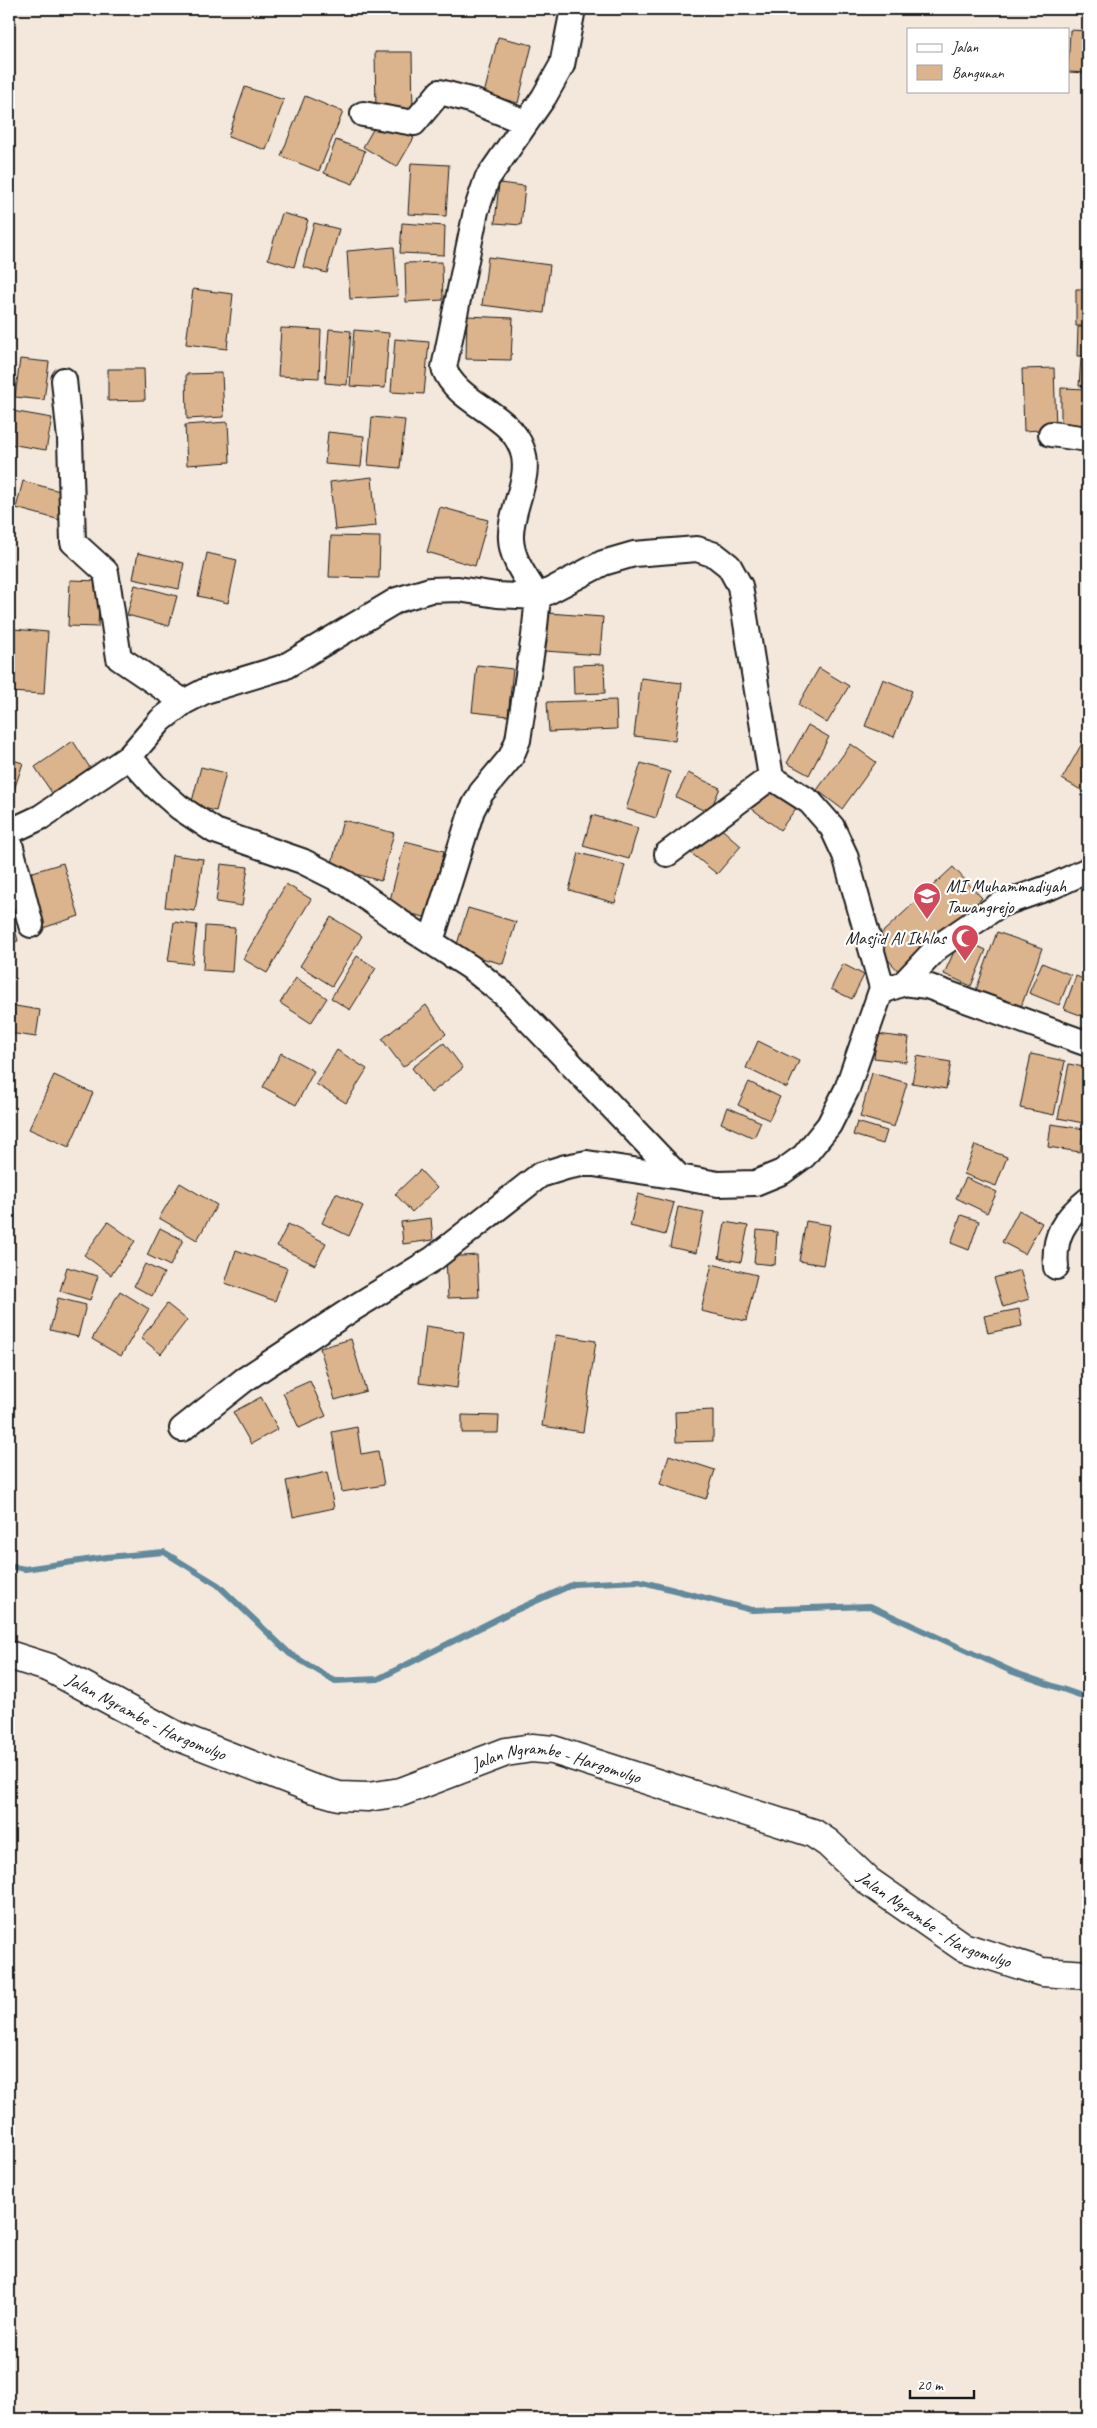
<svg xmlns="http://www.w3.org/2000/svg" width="1097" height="2428" font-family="Caveat,sans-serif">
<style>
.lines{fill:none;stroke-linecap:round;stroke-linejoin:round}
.stream{stroke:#628a9c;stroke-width:6}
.building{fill:#dbb38c;stroke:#1c1c1c}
.street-casing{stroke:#1c1c1c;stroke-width:28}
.secondary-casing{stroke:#1c1c1c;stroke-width:31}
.street{stroke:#fff;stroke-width:24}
.secondary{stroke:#fff;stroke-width:28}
.labels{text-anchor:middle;stroke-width:4.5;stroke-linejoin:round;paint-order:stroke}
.poi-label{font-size:18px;fill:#1c1c1c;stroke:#fff;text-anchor:start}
.street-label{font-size:18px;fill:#1c1c1c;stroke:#fff}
</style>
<rect width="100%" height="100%" fill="#f4e8dc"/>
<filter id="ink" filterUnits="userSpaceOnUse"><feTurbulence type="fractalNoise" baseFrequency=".02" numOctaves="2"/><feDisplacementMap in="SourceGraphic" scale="10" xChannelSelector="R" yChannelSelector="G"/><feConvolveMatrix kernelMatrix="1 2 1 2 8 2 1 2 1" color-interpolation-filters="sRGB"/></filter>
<g filter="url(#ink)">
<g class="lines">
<path class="stream" d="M9,1566L25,1569L107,1557L164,1552L218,1585L290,1654L335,1681L378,1679L505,1615L574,1584L639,1581L752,1610L870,1606L1013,1672L1088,1698"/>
</g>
<path class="building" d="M1070,30L1088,31V73L1068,72Z
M498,37L532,45L518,103L484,94Z
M375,52H412L413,114H376Z
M245,87L284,100L266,150L228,137Z
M305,96L343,112L319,171L281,156Z
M379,119L414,138L397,167L363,147Z
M336,140L365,151L353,184L324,173Z
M411,163L449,165L446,216L408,214Z
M499,183L525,186L521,225L495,223Z
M282,213L308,220L294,267L268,259Z
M314,223L339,229L327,273L303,267Z
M402,223L445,226L444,255L400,253Z
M394,247L398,296L350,299L347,251Z
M488,257L550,265L544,313L482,305Z
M442,262L443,300L406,302L405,263Z
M193,289L233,294L227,349L186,344Z
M1076,289H1088V326H1076Z
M467,316L513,318L511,360L466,359Z
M1078,327H1088V356H1077Z
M281,328L321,330L319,378L278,376Z
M329,329L351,331L347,385L325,383Z
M354,330L389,333L385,388L350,386Z
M395,339L429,342L424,394L391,392Z
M1081,358H1088V386H1079Z
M20,359L49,362L44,400L15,397Z
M1054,368L1056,429L1024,431L1022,369Z
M108,369H144L145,400L108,401Z
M222,373L224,417L187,419L186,374Z
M1061,388L1088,389V432H1061Z
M12,411L52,418L46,450L9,444Z
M372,417L405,420L400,468L368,465Z
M228,422L230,462L187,465L185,425Z
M328,432L364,436L361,467L325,464Z
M372,477L376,526L335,530L330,482Z
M23,481L67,493L60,520L16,508Z
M440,507L488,520L475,566L427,552Z
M331,536L380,537L379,578L329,577Z
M138,553L184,563L179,589L133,579Z
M207,553L237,560L228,603L198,596Z
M70,580L100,581L98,627L68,626Z
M135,585L177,596L169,626L127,615Z
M548,613L603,617L600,655L545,651Z
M13,629L48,632L44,694L9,692Z
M604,664L605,693L574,694L573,665Z
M477,665L513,669L508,716L472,712Z
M819,668L849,686L827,723L798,705Z
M641,678L682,683L675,741L634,736Z
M883,679L912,691L894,737L865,726Z
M616,700L617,729L549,732L547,702Z
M808,725L829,737L809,775L787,763Z
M1085,738L1088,740V794L1062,779Z
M73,741L92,771L54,796L35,767Z
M851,744L876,762L842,809L817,790Z
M9,759L23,763L12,796L9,795Z
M641,763L670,772L656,818L626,809Z
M201,767L226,773L216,811L191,805Z
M688,773L720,788L709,813L676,797Z
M769,785L797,807L780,830L751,808Z
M592,815L638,828L629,859L583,846Z
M343,820L394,833L381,881L331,867Z
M716,824L741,846L717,874L691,853Z
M405,841L444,851L428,918L388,908Z
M579,853L625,865L615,903L569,890Z
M172,855L203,859L195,911L165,907Z
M63,863L79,916L40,929L23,875Z
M221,864L248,867L242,906L216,902Z
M953,867L982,898L901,974L872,942Z
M286,884L311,899L267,973L243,959Z
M9,905L18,941L9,943Z
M468,908L516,922L503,964L455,951Z
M331,917L362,936L332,986L300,966Z
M174,922L197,925L192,964L168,961Z
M205,926L235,928L232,972L203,970Z
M997,932L1042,948L1021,1007L976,990Z
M960,938L986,950L971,986L944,974Z
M357,956L376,968L350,1010L331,998Z
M1042,963L1071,975L1059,1005L1029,993Z
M843,964L864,975L852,999L831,989Z
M1076,976L1088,981V1018L1064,1009Z
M296,978L327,998L311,1023L280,1003Z
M9,1005L40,1010L36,1037L9,1033Z
M426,1005L446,1034L403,1067L382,1039Z
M877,1034L909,1038L906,1062L874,1058Z
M758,1041L799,1061L787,1088L746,1068Z
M444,1043L463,1068L431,1093L412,1068Z
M337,1050L367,1069L346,1103L316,1084Z
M281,1053L314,1071L296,1105L263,1087Z
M1031,1054L1065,1061L1054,1115L1020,1108Z
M917,1056L951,1062L946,1089L912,1083Z
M1069,1064L1088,1068V1124L1058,1118Z
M872,1073L907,1083L894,1127L860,1117Z
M54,1075L93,1093L69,1147L29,1129Z
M749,1082L780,1097L769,1120L738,1105Z
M727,1107L761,1122L754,1138L721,1123Z
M857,1122L887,1131L883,1144L853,1135Z
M1051,1124L1084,1129L1080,1152L1048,1147Z
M975,1145L1007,1157L996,1186L964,1174Z
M420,1170L437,1188L412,1212L395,1194Z
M966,1178L997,1192L987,1213L956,1198Z
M180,1183L217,1205L197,1240L159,1218Z
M336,1193L363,1206L349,1236L322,1223Z
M638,1194L674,1203L665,1235L630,1226Z
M678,1207L704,1212L696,1253L670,1247Z
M1019,1210L1042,1223L1025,1254L1002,1242Z
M961,1215L979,1221L969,1250L951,1243Z
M431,1218L433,1240L403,1244L401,1222Z
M806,1221L830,1225L823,1265L799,1261Z
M108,1222L135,1241L111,1275L84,1255Z
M725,1222L748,1226L741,1262L719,1258Z
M288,1224L326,1243L315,1265L277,1246Z
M160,1228L183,1240L170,1266L147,1255Z
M757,1230L777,1232L775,1265L754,1263Z
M236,1250L287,1268L275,1301L225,1283Z
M477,1255L479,1297L448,1298L446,1257Z
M145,1264L164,1273L152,1296L134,1286Z
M712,1264L757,1275L746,1321L701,1311Z
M67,1267L98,1276L90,1300L60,1291Z
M1020,1270L1029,1299L1003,1307L994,1278Z
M120,1291L149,1309L121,1356L92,1339Z
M58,1298L86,1305L78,1337L50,1330Z
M167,1304L187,1320L161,1354L141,1338Z
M1019,1309L1022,1326L988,1333L984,1316Z
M426,1326L464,1332L457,1388L419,1383Z
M556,1335L596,1341L583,1432L542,1426Z
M351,1339L366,1391L335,1400L320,1348Z
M310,1381L326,1416L299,1428L283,1393Z
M261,1397L278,1429L251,1444L233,1412Z
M713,1410V1441L676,1442L675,1412Z
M462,1415L499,1416L498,1433H462Z
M357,1427L361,1454L378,1451L384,1485L342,1492L332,1432Z
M669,1455L715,1470L706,1499L660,1484Z
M327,1472L334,1508L293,1517L286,1481Z"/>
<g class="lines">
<g class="street-casing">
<path id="street" d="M363,114L414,123L440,92L470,100L525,122
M64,380L70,439L73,542L106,572L119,658L184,702
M1051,434L1088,439
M538,597C527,579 512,561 511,539C509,509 533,478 522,449C509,412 457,404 444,368L476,211L487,179L544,97L562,65L573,9
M129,757L161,720L184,702L205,691L284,667L397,600L430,590L458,589L497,595L538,597
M9,832L41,817L129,757L155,786L179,807L215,831L302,861L346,883L400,922L470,967L505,995L679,1177L718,1184L755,1183L782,1172L804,1156L829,1125L847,1089L882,988L883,991L904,983L927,986L1088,1044
M9,840L31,925
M667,854L771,777
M431,941L472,810L481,793L511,757L518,740L534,636L538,597L603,563L634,554L697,549L715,555L729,566L740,586L771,777L810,802L832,827L845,855L883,991
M904,983L938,947L999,905L1053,886L1088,870
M1056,1267C1053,1236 1064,1219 1088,1200
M182,1429L244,1380L349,1311L433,1259L540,1175L566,1167L587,1163L679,1177"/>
</g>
<g class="secondary-casing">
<g id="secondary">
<path id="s1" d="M9,1655L50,1668L177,1736L311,1788L339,1796L368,1797L401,1792L506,1752L532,1748L553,1750L813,1833L828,1843L868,1881L963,1947L1042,1972L1088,1975"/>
</g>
</g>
<use href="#street" class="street"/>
<use href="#secondary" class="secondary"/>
</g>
</g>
<defs>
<g id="school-pin" transform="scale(1.4375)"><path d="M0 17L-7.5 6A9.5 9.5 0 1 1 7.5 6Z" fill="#d1495b" stroke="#fff"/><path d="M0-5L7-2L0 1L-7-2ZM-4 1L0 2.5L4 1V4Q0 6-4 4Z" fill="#fff"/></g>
<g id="mosque-pin" transform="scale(1.4375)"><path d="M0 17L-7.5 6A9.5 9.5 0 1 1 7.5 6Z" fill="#d1495b" stroke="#fff"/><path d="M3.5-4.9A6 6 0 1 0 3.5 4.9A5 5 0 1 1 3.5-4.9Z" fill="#fff"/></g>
</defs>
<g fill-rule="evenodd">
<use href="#school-pin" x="927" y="896"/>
<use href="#mosque-pin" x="965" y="938"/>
</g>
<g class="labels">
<g class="poi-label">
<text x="946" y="892">MI Muhammadiyah<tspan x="946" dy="21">Tawangrejo</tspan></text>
<text x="946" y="944" text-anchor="end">Masjid Al Ikhlas</text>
</g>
<g class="street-label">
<text dy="6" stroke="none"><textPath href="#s1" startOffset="151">Jalan Ngrambe - Hargomulyo</textPath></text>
<text dy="6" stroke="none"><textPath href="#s1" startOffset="586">Jalan Ngrambe - Hargomulyo</textPath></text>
<text dy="6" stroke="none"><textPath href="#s1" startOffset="1006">Jalan Ngrambe - Hargomulyo</textPath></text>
</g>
</g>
<rect width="1097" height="2428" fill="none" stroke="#fff" stroke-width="30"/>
<rect x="15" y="15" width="1067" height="2398" fill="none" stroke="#1c1c1c" stroke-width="2" filter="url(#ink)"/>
<rect x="907" y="28" width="162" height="65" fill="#ffffff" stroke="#a4a4a4"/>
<rect x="917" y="44" width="25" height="8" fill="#ffffff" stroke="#a4a4a4"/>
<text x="952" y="52" font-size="15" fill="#1c1c1c">Jalan</text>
<rect x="917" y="65" width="25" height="15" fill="#dbb38c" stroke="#a4a4a4"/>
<text x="952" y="78" font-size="15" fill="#1c1c1c">Bangunan</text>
<path d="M910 2390v8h64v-8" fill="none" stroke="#1c1c1c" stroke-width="2.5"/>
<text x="917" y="2390" font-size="15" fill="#1c1c1c" stroke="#ffffff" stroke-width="4" paint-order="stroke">20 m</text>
</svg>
